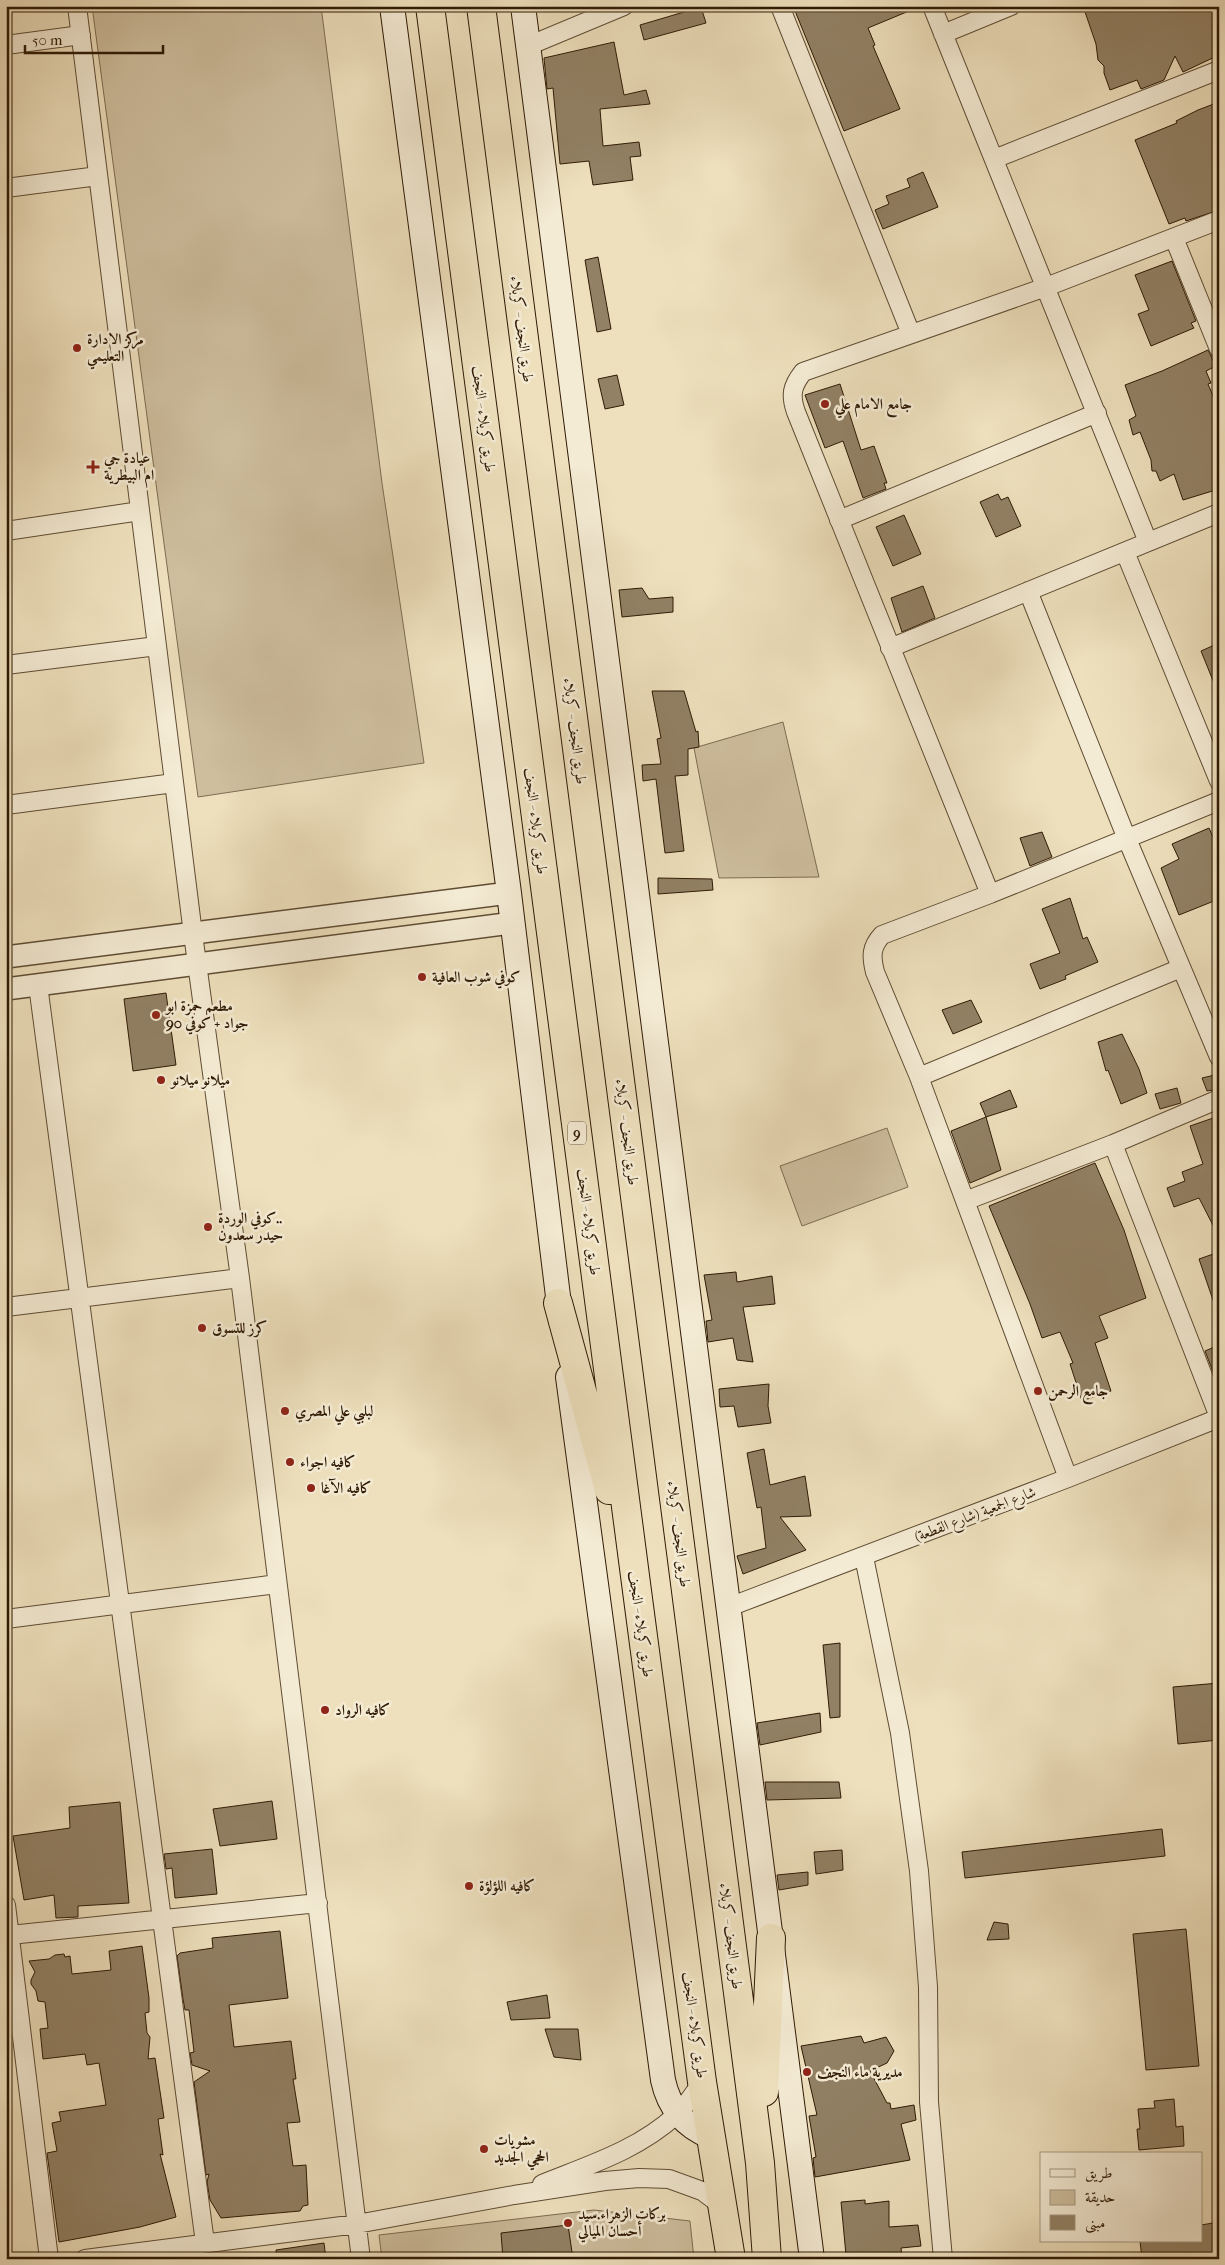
<svg xmlns="http://www.w3.org/2000/svg" width="1225" height="2265" font-family="'IM FELL French Canon',Amiri,serif">
<style>
.green{fill:#cebe9e;stroke:#7e6c52}
.building{fill:#928165;stroke:#2f1a05}
.lines{fill:none;stroke-linecap:round;stroke-linejoin:round}
.minor-casing{stroke:#5f4c33;stroke-width:20}
.tertiary-casing{stroke:#5f4c33;stroke-width:24}
.secondary-casing{stroke:#2f1a05;stroke-width:26}
.trunk-casing{stroke:#2f1a05;stroke-width:30}
.minor{stroke:#f4ebd4;stroke-width:18}
.tertiary{stroke:#f4ebd4;stroke-width:21}
.secondary{stroke:#f4ebd4;stroke-width:24}
.trunk{stroke:#eee0bd;stroke-width:28}
.poi-dot{fill:#8f2418;stroke:#f4ebd4;stroke-width:2}
.labels{text-anchor:middle;stroke-width:5;stroke-linejoin:round;paint-order:stroke}
.shield{fill:#f4ebd4;stroke:#6a5943;stroke-width:1}
.shield-label{font-size:14px;font-weight:bold;fill:#2f1a05}
.street-label{font-size:15px;fill:#2f1a05;stroke:#f4ebd4}
.poi-label{font-size:15px;font-weight:bold;fill:#2f1a05;stroke:#f4ebd4;text-anchor:start}
</style>
<rect width="100%" height="100%" fill="#eee0bd"/>
<filter id="stains"><feTurbulence type="fractalNoise" baseFrequency=".004" numOctaves="4"/><feColorMatrix values="0 0 0 0 .2 0 0 0 0 .09 0 0 0 0 .02 0 0 0 .5 -.17"/></filter>
<radialGradient id="worn" r=".72"><stop offset=".6" stop-color="#630" stop-opacity="0"/><stop offset="1" stop-color="#630" stop-opacity=".3"/></radialGradient>
<path class="green" d="M92,6H321L382,483L424,763L198,797Z
M783,722L819,877L719,878L694,748Z
M887,1128L908,1187L802,1226L780,1166Z
M594,2210L690,2221L694,2259H382L379,2235Z"/>
<path class="building" d="M793,6H921L868,28L875,45L873,46L900,109L844,131Z
M1083,6H1219V55L1183,72L1175,56L1164,80L1141,89L1137,80L1110,90L1104,73V66L1098,60L1096,44Z
M701,7L706,23L644,40L640,25Z
M614,42L624,95L646,90L650,104L600,109L603,146L639,142L641,156L630,157L633,180L593,185L589,161L560,164L553,88L547,89L544,58Z
M1219,102V210L1186,221L1185,218L1169,224L1135,140L1177,123L1176,121L1198,110Z
M923,172L938,207L883,229L875,210L889,204L886,196L910,187L907,179Z
M598,257L611,329L597,332L585,260Z
M1172,261L1196,321L1191,323L1194,328L1151,346L1138,314L1149,310L1135,275Z
M1208,350L1216,366L1206,371L1211,383L1208,384L1219,410V489L1183,500L1174,474L1160,481L1156,471H1152L1151,460L1140,432L1133,435L1129,420L1136,416L1125,385L1162,371Z
M617,375L624,405L605,409L598,379Z
M840,384L861,450L874,446L887,483H884L886,489L863,498L843,441L825,448L805,395Z
M998,494L1001,500L1008,497L1021,526L996,537L980,502Z
M904,515L921,554L893,566L876,527Z
M923,586L935,618L902,632L891,598Z
M642,588L649,599L673,597V612L622,617L619,590Z
M1219,643V693H1218L1201,651Z
M652,691H684L696,732L698,731L699,747L688,749V775L675,776L684,851L665,853L656,779L643,781L642,765L661,764L657,739L661,738Z
M1209,828L1219,851V899L1179,915L1161,868L1179,859L1172,844Z
M1042,832L1052,857L1030,866L1020,838Z
M658,878L712,879L713,890L658,894Z
M1070,898L1083,939L1087,937L1098,962L1065,976L1066,979L1040,989L1030,964L1060,953L1042,909Z
M166,993L176,1065L133,1071L124,999Z
M971,1000L982,1022L953,1034L942,1010Z
M1122,1034L1139,1069L1147,1093L1121,1104L1108,1070L1106,1071L1098,1042Z
M1219,1074V1089L1207,1091L1202,1078Z
M1177,1088L1181,1103L1160,1109L1155,1094Z
M1010,1090L1017,1107L986,1117L980,1103Z
M1219,1116V1237L1199,1198L1174,1207L1167,1188L1185,1181L1182,1172L1203,1164L1190,1126Z
M986,1117L1001,1170L970,1183L951,1131Z
M1095,1163L1124,1230L1146,1298L1099,1316L1108,1338L1095,1343L1111,1391L1082,1401L1070,1364L1073,1363L1060,1332L1042,1338L1030,1304L989,1206Z
M1219,1252V1309H1216L1199,1259Z
M736,1272L737,1282L772,1276L775,1304L743,1307L753,1362L737,1360L733,1338L708,1342L706,1321L712,1320L704,1275Z
M1219,1345V1387L1205,1351Z
M769,1384L768,1406L771,1423L738,1427L734,1406L720,1407L719,1389Z
M764,1449L770,1485L805,1476L811,1516L780,1517L806,1550L743,1574L737,1556L766,1548L761,1507L757,1508L747,1453Z
M840,1643V1717L830,1718L823,1645Z
M1219,1683V1740L1178,1744L1173,1687Z
M820,1713L821,1732L760,1745L757,1723Z
M765,1782H839L841,1798L767,1800Z
M272,1801L277,1839L220,1846L213,1809Z
M120,1802L129,1903L78,1906V1917L56,1918L54,1895L24,1900L13,1836L70,1828L69,1807Z
M1162,1829L1165,1856L965,1878L962,1852Z
M212,1849L217,1894L175,1898L172,1868L166,1869L164,1854Z
M842,1850L843,1870L816,1874L814,1852Z
M808,1872V1885L779,1890L777,1875Z
M994,1922L1008,1924L1009,1939L987,1940Z
M1186,1929L1199,2066L1146,2070L1133,1934Z
M280,1931L288,1998L229,2005L234,2047L291,2041L296,2079H293L300,2122L287,2123L293,2166L306,2165L308,2205L303,2206L300,2211L221,2218L210,2200L207,2182L209,2174L206,2175L194,2082L210,2071L192,2065L190,2053L194,2052L189,2010H185L183,1999L177,1956L180,1953L213,1948L212,1938Z
M142,1946L149,1998V2012L145,2013L147,2033L150,2037L148,2059L155,2058L164,2118L158,2119L163,2155L160,2154L176,2217L140,2227L59,2242L47,2153L57,2151L52,2123L61,2121L59,2112L106,2105L99,2063L87,2065L85,2054L43,2059L40,2029L48,2028L45,2002L38,2001L36,1991L31,1984V1980L35,1972L29,1961L49,1959L55,1955L64,1954L65,1957L70,1956L72,1974L111,1970L109,1951Z
M547,1995L550,2018L511,2020L507,2002Z
M545,2029H578L581,2060L554,2057Z
M861,2036L864,2043L886,2037L894,2051L887,2063L870,2071L887,2103H890L891,2109L914,2105L916,2120L901,2124L910,2160L815,2177L813,2158L816,2157L809,2116L817,2115L801,2046Z
M1174,2099L1176,2127L1183,2126L1184,2146L1139,2150L1137,2129H1140L1138,2109L1155,2108L1154,2101Z
M865,2200V2204L889,2201V2227L918,2225L921,2246L901,2248L902,2257L846,2255L841,2202Z
M1219,2222V2259H1142L1140,2241H1201V2225Z
M568,2225L573,2259H503L501,2233Z
M324,2243L326,2259H277L276,2250Z"/>
<g class="lines">
<g class="minor-casing">
<path id="minor" d="M77,6L193,934L240,1278L361,2259
M780,6L911,334
M932,6L1148,542
M943,34L1011,6
M6,45L81,35
M528,46L624,6
M994,159L1219,70
M6,188L98,176
M1174,238L1219,349
M839,520L1097,413
M6,531L140,511
M1125,552L1219,781
M1028,591L1127,839L1219,1057
M890,648L1219,513
M6,665L157,646
M6,805L174,783
M990,894L796,412C790,395 792,386 803,372L1046,287L1219,220
M38,985C96,1404 147,1824 205,2243
M919,1077L1181,968
M1113,1144L1219,1099
M965,1201L1113,1144L1219,1417
M6,1307L240,1278
M1068,1478L919,1077L875,972C871,956 871,947 882,935L990,894L1219,801
M864,1557L900,1733L919,1871L928,1987L929,2102L943,2259
M729,1607L1068,1478L1219,1418
M6,1619L277,1584
M6,1905L49,2259
M10,1935L318,1903
M542,2184C589,2165 638,2150 676,2115C686,2106 694,2093 702,2082
M85,2259L357,2224L514,2195L605,2181L639,2178L669,2179L702,2191L721,2205"/>
</g>
<g class="tertiary-casing">
<path id="tertiary" d="M6,957L509,893
M6,989L512,923"/>
</g>
<g class="secondary-casing">
<path id="secondary" d="M392,6L509,893L561,1321
M523,6L812,2259
M568,1377L663,2080C669,2108 684,2126 711,2137"/>
</g>
<g class="trunk-casing">
<path id="trunk" d="M430,6L637,1591L702,2082L731,2259
M481,6L760,2163L767,2259
M558,1303L609,1490
M764,2092L771,1938"/>
</g>
<use href="#minor" class="minor"/>
<use href="#tertiary" class="tertiary"/>
<use href="#secondary" class="secondary"/>
<use href="#trunk" class="trunk"/>
</g>
<g class="poi-dot">
<circle cx="77" cy="348" r="5"/>
<circle cx="825" cy="404" r="5"/>
<path d="M90.5 459.5h5v5h5v5h-5v5h-5v-5h-5v-5h5z"/>
<circle cx="422" cy="977" r="5"/>
<circle cx="156" cy="1015" r="5"/>
<circle cx="161" cy="1080" r="5"/>
<circle cx="208" cy="1227" r="5"/>
<circle cx="202" cy="1328" r="5"/>
<circle cx="1038" cy="1391" r="5"/>
<circle cx="285" cy="1411" r="5"/>
<circle cx="290" cy="1462" r="5"/>
<circle cx="311" cy="1488" r="5"/>
<circle cx="325" cy="1710" r="5"/>
<circle cx="469" cy="1886" r="5"/>
<circle cx="807" cy="2072" r="5"/>
<circle cx="484" cy="2149" r="5"/>
<circle cx="568" cy="2223" r="5"/>
</g>
<g class="labels">
<rect class="shield" x="568" y="1121.5" width="18" height="23" rx="4"/>
<g class="shield-label">
<text x="577" y="1138">9</text>
</g>
<g class="street-label">
<text transform="translate(522 329) rotate(83)" y="5">طريق النجف - کربلاء</text>
<text transform="translate(484 419) rotate(83)" y="5">طريق کربلاء - النجف</text>
<text transform="translate(575 731) rotate(83)" y="5">طريق النجف - کربلاء</text>
<text transform="translate(536 821) rotate(83)" y="5">طريق کربلاء - النجف</text>
<text transform="translate(627 1132) rotate(83)" y="5">طريق النجف - کربلاء</text>
<text transform="translate(589 1222) rotate(83)" y="5">طريق کربلاء - النجف</text>
<text transform="translate(975 1514) rotate(-21)" y="5">شارع الجمعية (شارع القطعة)</text>
<text transform="translate(679 1534) rotate(83)" y="5">طريق النجف - کربلاء</text>
<text transform="translate(641 1624) rotate(82)" y="5">طريق کربلاء - النجف</text>
<text transform="translate(731 1936) rotate(83)" y="5">طريق النجف - کربلاء</text>
<text transform="translate(695 2025) rotate(82)" y="5">طريق کربلاء - النجف</text>
</g>
<g class="poi-label">
<text x="87" y="344">مركز الادارة<tspan x="87" dy="17">التعليمي</tspan></text>
<text x="835" y="409">جامع الامام علي</text>
<text x="104" y="463">عيادة جي<tspan x="104" dy="17">ام البيطرية</tspan></text>
<text x="432" y="982">كوفي شوب العافية</text>
<text x="166" y="1011">مطعم حمزة ابو<tspan x="166" dy="17">جواد + كوفي 90</tspan></text>
<text x="171" y="1085">ميلانو ميلانو</text>
<text x="218" y="1223">كوفي الوردة..<tspan x="218" dy="17">حيدر سعدون</tspan></text>
<text x="212" y="1333">كرز للتسوق</text>
<text x="1048" y="1396">جامع الرحمن</text>
<text x="295" y="1416">لبلبي علي المصري</text>
<text x="300" y="1467">كافيه اجواء</text>
<text x="321" y="1493">كافيه الآغا</text>
<text x="335" y="1715">كافيه الرواد</text>
<text x="479" y="1891">كافيه اللؤلؤة</text>
<text x="817" y="2077">مديرية ماء النجف</text>
<text x="494" y="2145">مشويات<tspan x="494" dy="17">الحجي الجديد</tspan></text>
<text x="578" y="2219">بركات الزهراء.سيد<tspan x="578" dy="17">أحسان الميالي</tspan></text>
</g>
</g>
<rect width="1225" height="2265" fill="none" stroke="#eee0bd" stroke-width="25"/>
<rect x="8" y="8" width="1210" height="2250" fill="none" stroke="#2f1a05" stroke-width="2.5"/>
<rect x="12" y="12" width="1200" height="2240" fill="none" stroke="#2f1a05"/>
<rect x="1040" y="2152" width="162" height="90" fill="#f4ebd4" stroke="#a59781"/>
<rect x="1050" y="2169" width="25" height="8" fill="#f4ebd4" stroke="#a59781"/>
<text x="1085" y="2178" font-size="15" fill="#2f1a05">طريق</text>
<rect x="1050" y="2190" width="25" height="15" fill="#cebe9e" stroke="#a59781"/>
<text x="1085" y="2202" font-size="15" fill="#2f1a05">حديقة</text>
<rect x="1050" y="2215" width="25" height="15" fill="#928165" stroke="#a59781"/>
<text x="1085" y="2228" font-size="15" fill="#2f1a05">مبنى</text>
<path d="M25 45v8h138v-8" fill="none" stroke="#2f1a05" stroke-width="2.5"/>
<text x="32" y="45" font-size="15" fill="#2f1a05" stroke="#f4ebd4" stroke-width="4" paint-order="stroke">50 m</text>
<rect width="100%" height="100%" filter="url(#stains)"/>
<rect width="100%" height="100%" fill="url(#worn)"/>
</svg>
